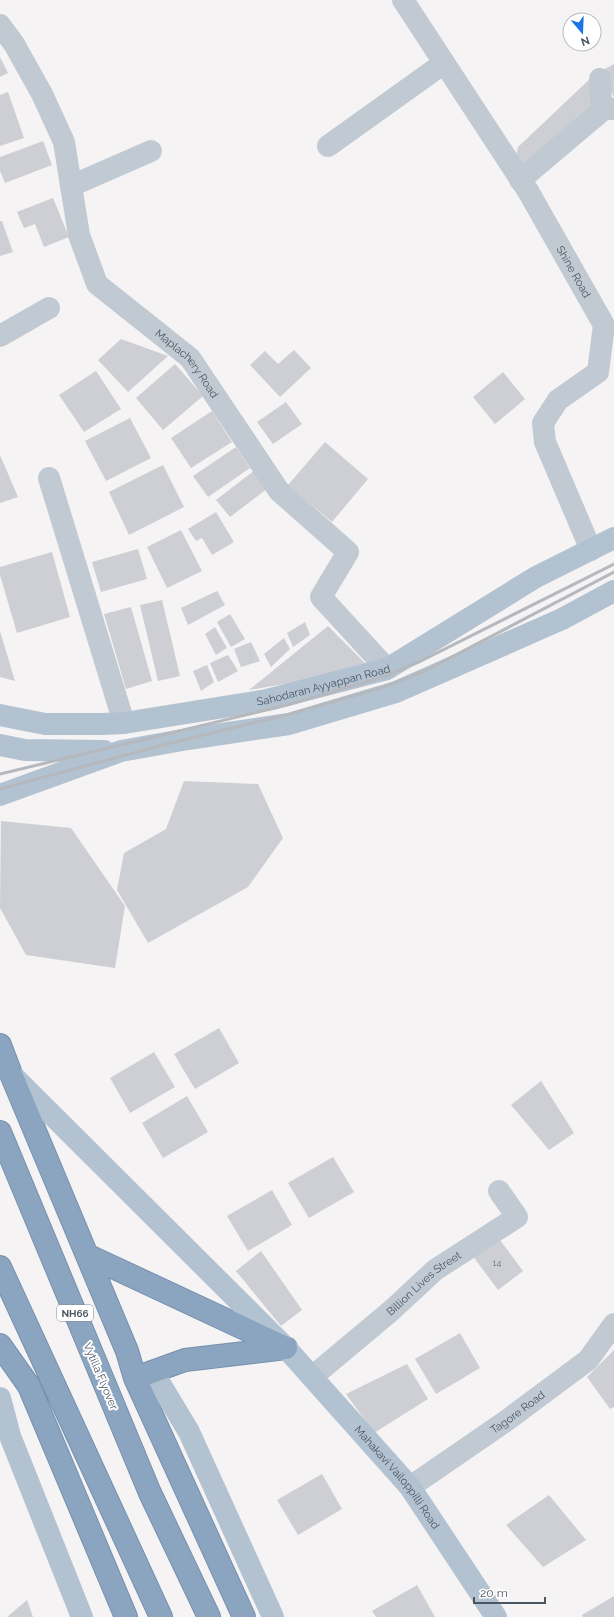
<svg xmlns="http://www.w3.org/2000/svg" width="614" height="1617" font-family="Raleway,sans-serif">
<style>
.building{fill:#cdcfd5}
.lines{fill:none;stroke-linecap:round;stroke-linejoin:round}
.highway-casing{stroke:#7690ad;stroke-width:24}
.minor{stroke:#c1cad2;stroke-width:22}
.major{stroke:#b3c2d1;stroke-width:22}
.highway{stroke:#8ba5c1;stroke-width:22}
.rail{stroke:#b5b8bd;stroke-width:3}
.labels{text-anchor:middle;stroke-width:4;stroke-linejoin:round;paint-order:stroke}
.number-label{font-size:9px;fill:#6b747e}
.shield{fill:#fff;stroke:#808990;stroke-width:1}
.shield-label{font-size:10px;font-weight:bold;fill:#4a5661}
.street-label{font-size:11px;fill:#4a5661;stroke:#fff}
</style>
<rect width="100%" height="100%" fill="#f5f3f3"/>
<path class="building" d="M0,57L8,73L0,77Z
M614,64V98L604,72L594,113L525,168L515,162L518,147L594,75Z
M8,92L24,138L0,146V95Z
M43,141L52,165L5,183L0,171V157Z
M53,198L69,237L44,247L35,224L24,228L17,212Z
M0,221H2L13,252L0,256Z
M121,339L168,356L128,392L98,360Z
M294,350L311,368L280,397L250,365L265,351L278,364Z
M175,364L203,396L163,430L136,398Z
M96,371L121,409L84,432L59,395Z
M503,372L525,399L495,424L473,397Z
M286,402L302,424L273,444L257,422Z
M212,411L232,442L191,468L171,438Z
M130,418L151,458L106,481L85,441Z
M325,442L368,479L332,522L288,485Z
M236,447L250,468L208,497L193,476Z
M0,455L18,497L0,503Z
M163,465L184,507L129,535L109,492Z
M255,470L268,488L230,517L216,500Z
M216,512L234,542L212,555L202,538L196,541L188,529Z
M181,530L202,571L167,588L147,547Z
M138,549L147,579L101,592L92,562Z
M52,552L70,617L17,633L0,575V567Z
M217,591L225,605L188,625L181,608Z
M162,600L180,676L158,681L140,605Z
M131,607L152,681L126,689L104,614Z
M230,614L245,639L231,647L217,622Z
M305,622L310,635L293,647L287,633Z
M328,626L371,669L249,690Z
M215,627L227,648L216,655L205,634Z
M0,631L15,681L0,677Z
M284,638L290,649L271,667L264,654Z
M251,642L260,661L241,667L234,649Z
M228,655L238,671L218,682L210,663Z
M207,665L214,682L201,691L193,671Z
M184,781L258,784L283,838L248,887L148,943L117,890L124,853L166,829Z
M1,821L71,828L125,906L115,968L26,955L0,908Z
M219,1028L239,1063L195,1089L174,1054Z
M154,1052L175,1087L130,1113L110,1078Z
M541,1081L574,1133L549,1150L511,1105Z
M187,1096L208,1132L163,1158L142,1123Z
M333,1157L354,1192L309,1218L288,1183Z
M272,1190L292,1225L248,1251L227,1216Z
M497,1236L523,1271L498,1290L472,1255Z
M261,1251L302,1310L281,1326L236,1271Z
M460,1333L480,1368L436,1394L415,1359Z
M614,1350V1407L610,1409L587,1377Z
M407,1364L428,1399L374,1433L346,1394Z
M322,1474L342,1509L298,1535L277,1500Z
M549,1495L586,1540L543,1567L506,1525Z
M417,1585L435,1617H376L372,1611Z
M614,1596V1617H583L582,1615Z
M27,1600L33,1617H7Z"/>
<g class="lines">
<g class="highway-casing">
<path id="highway" d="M0,1045L11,1074L127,1351L135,1378L244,1617
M0,1132L150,1493L209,1617
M89,1256L286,1348
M0,1267L161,1617
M0,1345L29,1386L126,1617
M135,1378L185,1360L286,1348"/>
</g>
<g class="minor">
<path id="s1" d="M403,0L528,191L604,325L598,372L558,400L543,423L545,442L591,550"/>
<path id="s2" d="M0,25L14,44L42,94L64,142L79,235L97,284L190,358L279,491L348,552L321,597L387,669"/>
<path d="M600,79L601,100L604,109"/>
<path d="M328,146L444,63"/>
<path d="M520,180L604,109H614"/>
<path d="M71,186L151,151"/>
<path d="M0,336L49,308"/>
<path d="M49,478L124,723"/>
<path id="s3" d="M312,1377L392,1310L435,1270L517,1217L499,1191"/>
<path id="s4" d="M410,1487L506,1421L588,1360L614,1324"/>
</g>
<g class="major">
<path id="s5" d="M0,715L45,724H103L124,723L267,700L387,669L536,577L614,538"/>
<path d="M0,745L25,750L104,751"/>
<path d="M0,795L121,751L188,739L289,724L396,692L562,619L614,591"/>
<path id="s6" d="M11,1074L286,1348L410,1487L496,1617"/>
<path d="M153,1372L189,1432L273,1617"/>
<path d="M0,1398L10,1436L82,1617"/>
</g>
<use href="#highway" class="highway"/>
<path class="rail" d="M0,774L287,705L383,677L421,661L614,564
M0,789L163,745L290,714L384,687L425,671L614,572"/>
</g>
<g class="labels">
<g class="number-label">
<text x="497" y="1266">14</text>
</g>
<rect class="shield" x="57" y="1305" width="36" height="16" rx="3"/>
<g class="shield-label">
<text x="75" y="1317">NH66</text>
</g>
<g class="street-label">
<text dy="4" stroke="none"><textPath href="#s1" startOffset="321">Shine Road</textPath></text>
<text dy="4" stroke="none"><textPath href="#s2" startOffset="401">Maplachery Road</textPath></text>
<text dy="4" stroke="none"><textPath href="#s5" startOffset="328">Sahodaran Ayyappan Road</textPath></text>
<text dy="4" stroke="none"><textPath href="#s3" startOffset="146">Billion Lives Street</textPath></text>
<text transform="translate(101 1376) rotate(67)" y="4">Vytilla Flyover</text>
<text dy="4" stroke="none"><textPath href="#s4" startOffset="131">Tagore Road</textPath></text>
<text dy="4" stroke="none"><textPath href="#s6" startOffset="559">Mahakavi Vailoppilli Road</textPath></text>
</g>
</g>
<g transform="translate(582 32) rotate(161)"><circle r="19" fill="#ffffff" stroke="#b7bbc0"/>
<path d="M0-3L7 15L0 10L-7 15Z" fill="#1a73e8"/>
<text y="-6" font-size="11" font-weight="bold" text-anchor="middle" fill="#4a5661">N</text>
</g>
<path d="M474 1597v6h71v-6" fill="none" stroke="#4a5661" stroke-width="2"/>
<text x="480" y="1597" font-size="12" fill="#4a5661" stroke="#ffffff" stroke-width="3" paint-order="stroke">20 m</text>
</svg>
